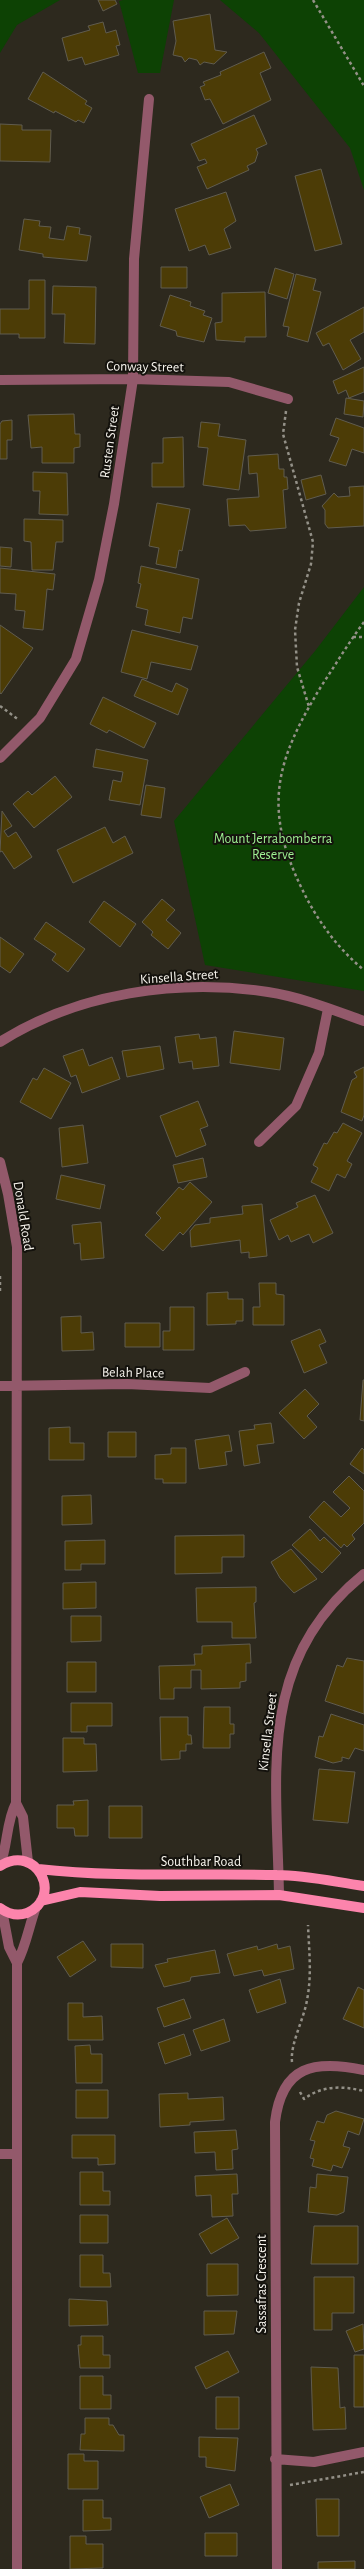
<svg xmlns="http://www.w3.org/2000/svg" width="364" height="2569" font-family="'Alegreya Sans',sans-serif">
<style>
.green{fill:#0d4204}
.building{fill:#4c3c06;stroke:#605c4f}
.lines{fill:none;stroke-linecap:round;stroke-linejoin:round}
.path{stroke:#949188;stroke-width:2.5;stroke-dasharray:3 3;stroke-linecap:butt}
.minor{stroke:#93596b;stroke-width:10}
.major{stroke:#fc84ac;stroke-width:10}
.labels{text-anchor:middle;stroke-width:4;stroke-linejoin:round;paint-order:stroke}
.street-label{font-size:14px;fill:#f7f4ed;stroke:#14120d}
.park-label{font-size:14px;fill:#9eef92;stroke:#14120d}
</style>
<rect width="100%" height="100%" fill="#2d291e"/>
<path class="green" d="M0,0H60L17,25L0,53Z
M123,0H174L160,73H138L119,1Z
M220,0H364V190L350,148L259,33Z
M364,587V991L205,965L174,821L315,651Z"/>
<path class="building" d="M98,0H115L117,4L103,11Z
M210,14L215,50L227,52L214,64L204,62L200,65L197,60L189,58L185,62L182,57L173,55L176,41L173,21Z
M103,22L106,33L116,30L120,45L116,46L119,55L85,65L82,57L68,61L62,38L90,30L88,26Z
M264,52L271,68L260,73L271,100L223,124L210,99L205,100L200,87L205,85L203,82L221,75L220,72Z
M43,72L87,101L85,104L92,108L84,123L78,120L76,122L55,111L54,113L28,99Z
M254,115L267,144L256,149L258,153L255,162L247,166L249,170L207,189L197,167L207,163L205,159L199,161L191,144Z
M0,124L22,125V130H51L50,162L0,161Z
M321,169L342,244L315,251L295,176Z
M226,192L236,221L224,229L231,248L209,255L205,245L189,251L175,209Z
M24,219L40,221L39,226L51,227L49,238L64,240L67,226L80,228L79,234L91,236L87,261L43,257V254L19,250Z
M161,267H187V288H161Z
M275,268L294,274L287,299L268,293Z
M296,274L316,279L313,290L321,292L308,342L287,336L289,327L283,326Z
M29,280H45V338H19V334H0V309H29Z
M53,286L96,287L95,344L64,343L65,314H52Z
M265,292L266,337H245V342L216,340L215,323L222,322V293Z
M170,295L191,302L190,306L205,311L203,315L212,318L204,342L177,336L176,331L160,326Z
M364,307V332L350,340L361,359L343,370L329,343L323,346L316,333Z
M364,367V392L349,398L346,390L338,394L333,381Z
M346,398L364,401L363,417L344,414Z
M74,414L75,434H80V447L74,448V463H42V447L31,448L28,415Z
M336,418L364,428V453L352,449L346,466L329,461L339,438L330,435Z
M12,420V440H7V459H0V424L2,421Z
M201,422L220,424L218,436L246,440L239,490L203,485L208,448L198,447Z
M183,437L184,487H152V463H163V438Z
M278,454L279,469H284V477H287L288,489L283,490L286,528L250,531L245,525L229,526L227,499L259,497L257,473L249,474L248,456Z
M33,472L67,473L68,515L39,514L40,491H33Z
M321,475L326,494L306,500L301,480Z
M364,486V526L328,528L325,524V510L322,506L334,493L338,497L350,496L349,487Z
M157,503L190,509L182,551L179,550L176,568L156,564L159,548L149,546Z
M24,519L63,520V542H56L53,570H32L31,542L24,541Z
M0,547L12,548L11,567L0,566Z
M141,566L199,579L192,619L183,617L180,633L145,625L148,610L136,607L141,584L138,583Z
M0,568L55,574L53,590L47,589L43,630L23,628L25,611L15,610L16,594L0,593Z
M0,625L33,648L1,694L0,693Z
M132,630L198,646L191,670L151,662L147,679L121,672Z
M142,679L172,692L176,683L188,689L178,715L134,696Z
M103,697L156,723L144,748L109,730L107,733L90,724Z
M96,749L148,760L140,805L109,800L113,780L121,782L123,772L93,767Z
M55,776L72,797L34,828L13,804L28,791L32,795Z
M146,785L165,788L161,818L141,815Z
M2,811L12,826L4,831L8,837L16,832L32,857L14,869L2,851L0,852Z
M105,827L113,843L125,836L133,853L73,883L57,850Z
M162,899L175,910L166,920L181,933L168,949L151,935L153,932L142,922Z
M104,901L136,924L120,947L89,922Z
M46,922L85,949L68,972L52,960L56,954L34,939Z
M0,937L24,954L10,973L0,966Z
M234,1031L284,1038L280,1070L230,1063Z
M199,1034L200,1039L216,1037L219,1066L193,1069L192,1061L179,1063L175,1037Z
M160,1046L164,1069L127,1077L122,1051Z
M83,1049L89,1066L112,1057L120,1079L82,1093L76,1075L71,1077L63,1056Z
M364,1067V1115L362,1121L341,1112L352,1080L357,1077L354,1072Z
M44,1068L71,1083L51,1119L20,1102L33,1078L37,1080Z
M198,1101L208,1126L200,1129L206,1145L176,1157L160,1116Z
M343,1123L362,1133L347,1161L352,1164L345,1178L337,1174L329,1191L311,1182L318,1168L313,1165L324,1143L327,1144L334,1132L337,1133Z
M83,1125L88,1163L62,1167L59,1128Z
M203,1158L207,1177L178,1183L173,1165Z
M61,1175L105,1185L100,1209L56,1199Z
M190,1182L212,1202L183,1235L180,1232L163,1251L145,1235L161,1218L156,1213L179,1187L183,1190Z
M315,1195L333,1233L313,1243L309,1234L291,1242L288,1235L279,1240L270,1220L298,1207L296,1203Z
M262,1204L267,1256L249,1258V1252L241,1253L240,1240L191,1247L190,1231L195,1225L210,1223V1218L243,1214L242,1206Z
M101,1222L104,1258L81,1260L80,1243L74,1244L72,1225Z
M259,1283H276V1294L284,1295V1325H253V1307H260Z
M228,1292V1299H243V1321H236V1324L207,1325V1293Z
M170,1307H194V1350H163V1331H170Z
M81,1316V1333L93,1332L94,1350L62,1351L61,1317Z
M125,1323H160V1347H125Z
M320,1329L326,1342L319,1345L327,1363L304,1373L291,1341Z
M363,1380H364V1421L360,1420Z
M305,1389L319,1404L307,1416L317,1427L304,1439L279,1413Z
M271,1423L274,1443L257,1445L260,1463L244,1466L239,1431L255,1429L254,1425Z
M70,1427V1443H84V1460H49V1428Z
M108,1432H136V1457H108Z
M229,1435L232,1451L225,1452L227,1465L199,1469L195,1440Z
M171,1448H186V1483H163V1479H155V1455L171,1454Z
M362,1448L364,1450V1474L350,1464Z
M349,1476L364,1491V1523L352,1535L355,1539L347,1547L344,1544L341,1548L309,1517L324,1501L341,1517L350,1508L333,1492Z
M91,1495L92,1524L62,1525V1496Z
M310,1529L320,1541L324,1537L341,1553L322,1573L292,1545Z
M244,1535V1557H222V1573L175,1574V1536Z
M105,1540V1564H81V1570H65V1541Z
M291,1549L317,1579L294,1593L280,1578L271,1562Z
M96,1582V1608L63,1609V1583Z
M256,1587V1602L254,1603L256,1638H232V1622H197L196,1588Z
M71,1616H101V1641L71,1642Z
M250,1644L251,1663H246V1681L240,1682V1688L201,1689V1670H191V1688H174V1699H160L159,1666L195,1665L194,1654H202V1646Z
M347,1658L364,1661V1714L325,1701L337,1665L343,1667Z
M67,1662H96V1692H67Z
M71,1703H112V1726H87V1732H71Z
M204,1707H230V1724H234V1734H230V1748H203Z
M331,1714L364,1725V1751L355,1748L349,1759L342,1757V1761L333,1763L315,1757L319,1736L323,1737Z
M160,1717H188V1735H191L192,1744H186V1751H180V1759L161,1760Z
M63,1738H84V1744H96L97,1771L63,1772Z
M319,1769L355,1772L348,1823L313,1820Z
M88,1800V1836H75L74,1828H57V1805H74L73,1801Z
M109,1806H142V1838H109Z
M83,1941L96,1960L70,1977L57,1957Z
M111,1944H143V1968L111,1967Z
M277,1944L278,1949L290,1946L294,1969L264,1976L262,1970L234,1976L227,1954L257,1946L258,1950Z
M215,1950L220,1973L191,1977L190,1981L164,1987L155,1965L168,1962L167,1959Z
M280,1979L286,2003L257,2013L249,1990Z
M358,1987L364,1990V2028L343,2019Z
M184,1999L191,2018L164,2027L157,2008Z
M68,2003H83V2017L102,2016L103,2040H68Z
M224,2019L230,2041L201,2051L193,2030Z
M184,2034L191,2055L165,2064L158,2043Z
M90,2045L91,2054H102V2083H76L75,2046Z
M76,2090H108V2118H76Z
M188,2093V2099L223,2097L224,2120L190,2122V2125L160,2127L159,2094Z
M336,2111L364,2119L359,2135L348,2131L343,2146L350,2148L342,2168L333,2165L331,2171L312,2166L314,2159L310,2158L315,2141L310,2140L317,2121L324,2123L327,2115Z
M236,2130L238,2149L232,2150L233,2169L216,2170L215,2152L195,2153L194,2132Z
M72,2135H115V2164L98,2165V2158H72Z
M80,2172H103V2191H110V2205H80Z
M237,2174L238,2194H232L233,2216L212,2217L211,2195L196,2196L195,2176Z
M317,2174L348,2177L344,2212L337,2215L308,2212L310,2187L316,2188Z
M80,2215H108V2243H80Z
M227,2218L239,2238L211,2254L199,2234Z
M314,2226H358V2264H311Z
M80,2255H103V2273H110L111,2287H80Z
M207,2264H238V2295L207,2296Z
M314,2277H354V2313H332V2330H314Z
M69,2299L107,2301L108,2325L69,2326Z
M204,2311H237L234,2334L204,2335Z
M363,2324L364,2349L355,2352L346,2331Z
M81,2336H103V2355H110V2368H80L78,2345H81Z
M228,2351L239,2372L206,2389L195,2367Z
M354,2355H364V2407H354Z
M311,2367L338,2368L340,2408L345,2407L346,2429L313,2430Z
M80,2376H103V2395H111V2409H80Z
M216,2397H239V2429H216Z
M85,2418H109V2425H113L119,2435H124V2451L80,2450L81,2434H85Z
M199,2437L238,2438L235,2471L206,2467V2457H199Z
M68,2454H84V2461H98V2489H68Z
M230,2484L239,2505L209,2518L200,2497Z
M316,2499H339V2536H317Z
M83,2500H103V2518H111V2530L83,2531Z
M205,2533H237V2556H205Z
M70,2536H86V2544H103V2568L70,2569Z
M355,2561V2569H318V2562Z"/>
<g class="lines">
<path class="path" d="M313,0L364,86
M286,411L283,434L313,542L311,564L299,603L295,630L297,667L309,707
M364,622C349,642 336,664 322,685C276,760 262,807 302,889C317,920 337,948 364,970
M353,637H364
M0,706L19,720
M0,1276V1294
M292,2062C290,2044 304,2019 307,2000C312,1975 309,1950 308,1925
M300,2092L304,2099C323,2085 342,2086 364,2091
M290,2485L364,2472"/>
<path class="minor" d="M0,380L133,379L229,382L288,399
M0,758L40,718L76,659L99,580L114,504L133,379L134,259L149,99
M0,1042C77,993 179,978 268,992C301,997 333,1010 364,1021
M259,1142L296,1106L319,1053L328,1009
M0,1162L8,1194L17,1247L16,1803L23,1817L28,1862
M0,1386L127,1384L210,1388L245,1372
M0,1865C8,1845 6,1822 16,1803
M279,1895C277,1773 256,1661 364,1574
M2,1910L9,1947L17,1963V2569
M17,1963C26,1946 29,1926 36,1907
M0,2154H16
M275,2459L314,2462L364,2452
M277,2569L275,2122C282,2065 314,2060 364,2070"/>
<path class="major" d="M0,1866C37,1843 64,1897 27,1913C18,1916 8,1914 0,1908
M38,1869C118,1878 197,1873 277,1875C306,1875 335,1882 364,1886
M41,1901L80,1892L160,1896L279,1895L364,1908"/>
</g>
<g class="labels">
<g class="street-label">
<text transform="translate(145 366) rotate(1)" y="5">Conway Street</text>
<text transform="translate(109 442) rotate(-82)" y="5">Rusten Street</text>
<text transform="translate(179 976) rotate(-4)" y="5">Kinsella Street</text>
<text transform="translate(24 1216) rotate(81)" y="5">Donald Road</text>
<text transform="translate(133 1372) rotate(1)" y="5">Belah Place</text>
<text transform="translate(267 1732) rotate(-83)" y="5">Kinsella Street</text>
<text x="201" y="1866">Southbar Road</text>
<text transform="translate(261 2284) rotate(-90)" y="5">Sassafras Crescent</text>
</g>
<g class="park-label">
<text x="273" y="843">Mount Jerrabomberra<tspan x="273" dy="16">Reserve</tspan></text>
</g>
</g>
</svg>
